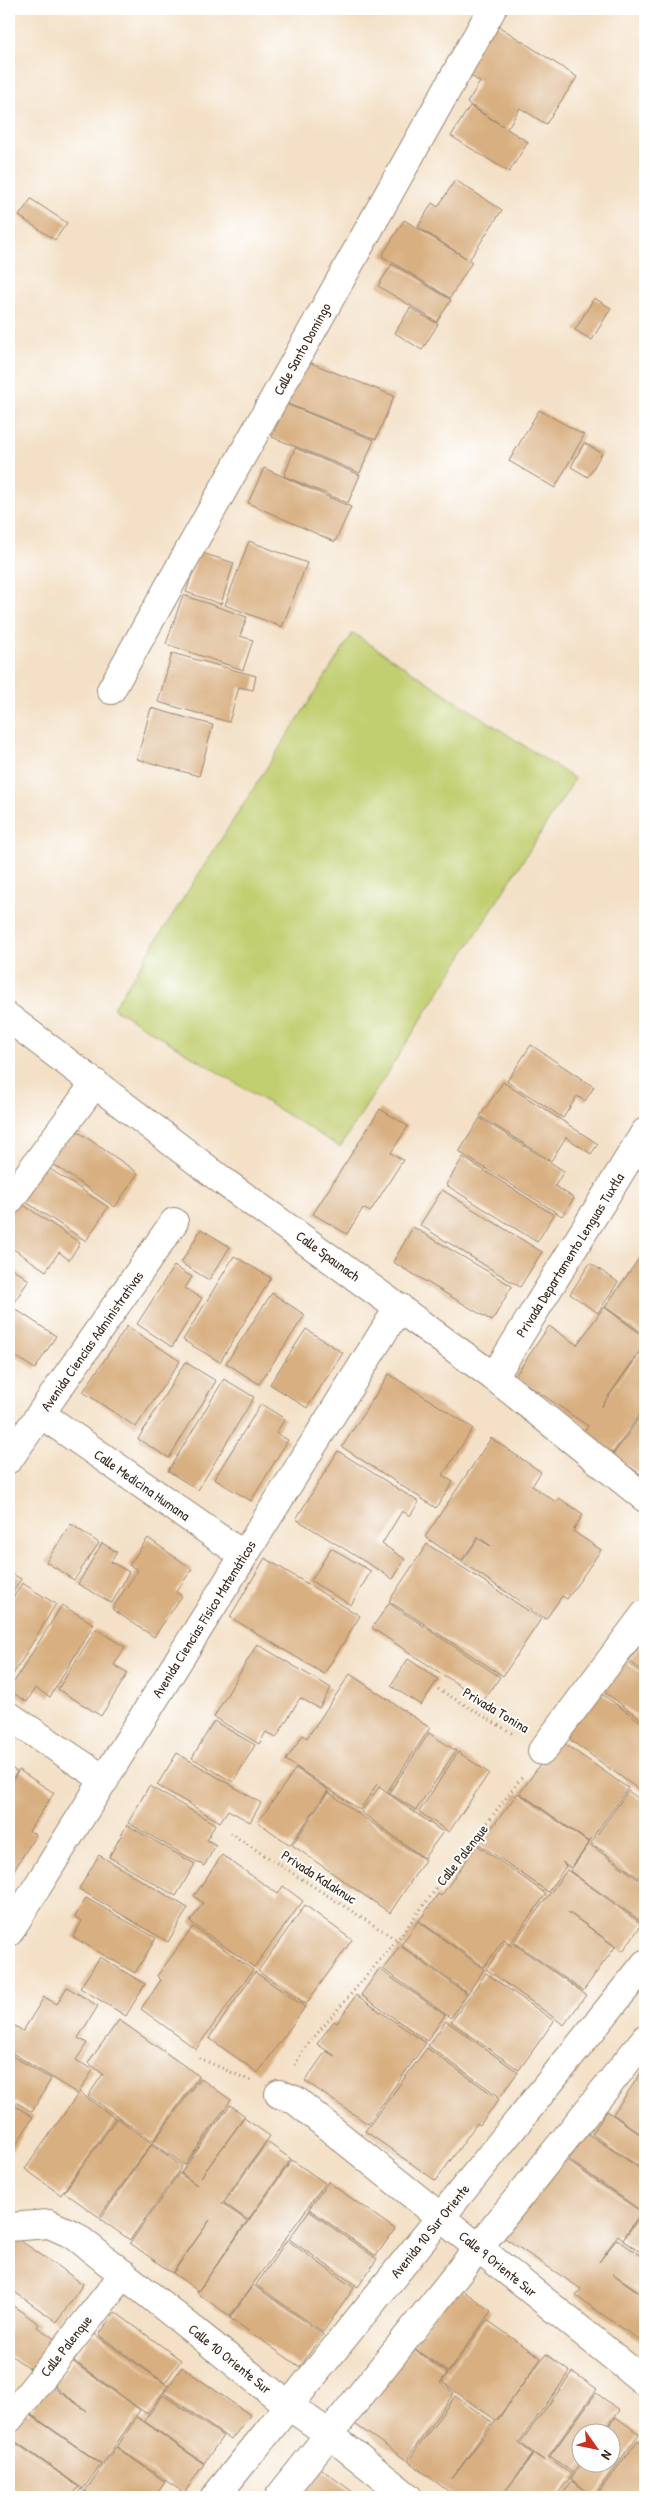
<svg xmlns="http://www.w3.org/2000/svg" width="654" height="2506" font-family="'Patrick Hand',sans-serif">
<style>
.green{fill:#c1cf71;stroke:#7e7c48}
.building{fill:#d8af80}
.lines{fill:none;stroke-linecap:round;stroke-linejoin:round}
.minor-casing{stroke:#978572;stroke-width:30}
.tertiary-casing{stroke:#978572;stroke-width:30}
.path{stroke:#978572;stroke-width:3;stroke-dasharray:1 4;stroke-linecap:butt}
.minor{stroke:#fff;stroke-width:28}
.tertiary{stroke:#fff;stroke-width:28}
.labels{text-anchor:middle;stroke-width:4;stroke-linejoin:round;paint-order:stroke}
.street-label{font-size:14px;fill:#3b2a1e;stroke:#fff}
</style>
<rect width="100%" height="100%" fill="#fff"/>
<filter id="ink" filterUnits="userSpaceOnUse"><feTurbulence type="fractalNoise" baseFrequency=".02" numOctaves="2"/><feDisplacementMap in="SourceGraphic" scale="10" xChannelSelector="R" yChannelSelector="G"/><feConvolveMatrix kernelMatrix="1 2 1 2 8 2 1 2 1" color-interpolation-filters="sRGB"/></filter>
<filter id="wash" filterUnits="userSpaceOnUse"><feTurbulence type="fractalNoise" baseFrequency=".0096" numOctaves="4" result="noise"/><feDisplacementMap in="SourceGraphic" scale="20" xChannelSelector="R" yChannelSelector="G"/><feGaussianBlur stdDeviation="1.12" result="paint"/><feColorMatrix in="noise" values="0 0 0 0 0 0 0 0 0 0 0 0 0 0 0 0 0 1.4 0 .05"/><feComposite in="paint" operator="in"/></filter>
<g filter="url(#wash)">
<rect width="100%" height="100%" fill="#f3e0c6"/>
<path class="green" d="M353,633L575,779L340,1147L113,1008Z"/>
<g id="blocks">
<path class="building" d="M492,22L577,77L546,124L520,108L507,129L528,142L509,172L451,136L470,106L503,126L467,103L480,82L462,70Z
M455,180L502,210L469,260L472,262L450,298L382,256L404,220L466,258L418,227L432,203L438,207Z
M31,199L67,223L55,240L19,216Z
M392,264L451,300L437,322L378,286Z
M594,298L611,308L592,340L575,330Z
M410,308L438,324L422,350L395,333Z
M301,359L394,396L376,439L283,402Z
M286,404L374,440L360,473L272,437Z
M539,410L584,435L555,488L509,461Z
M584,443L602,453L588,477L571,467Z
M295,448L360,475L348,503L284,476Z
M264,468L351,507L335,542L248,503Z
M249,541L307,563L282,627L225,605Z
M199,552L234,563L221,604L186,592Z
M183,595L247,617L240,636L253,640L243,670L166,644Z
M172,653L256,676L253,690L239,687L229,722L158,702Z
M151,708L213,725L199,776L137,759Z
M531,1045L594,1087L585,1101L577,1096L563,1118L507,1081Z
M503,1082L598,1144L591,1154L566,1137L551,1161L480,1116Z
M380,1109L408,1126L391,1153L403,1160L370,1212L363,1208L347,1234L313,1214Z
M480,1118L564,1171L555,1186L574,1198L562,1216L459,1152Z
M70,1126L138,1173L115,1207L47,1160Z
M463,1157L554,1215L537,1242L446,1185Z
M41,1163L108,1207L86,1241L18,1197Z
M442,1190L542,1252L520,1287L420,1225Z
M16,1200L80,1243L69,1260L59,1252L46,1271L9,1246V1211Z
M413,1227L512,1286L492,1321L393,1262Z
M201,1229L230,1247L209,1280L181,1263Z
M645,1250V1335L605,1307Z
M234,1256L271,1278L220,1362L183,1340Z
M590,1263L618,1282L598,1313L570,1294Z
M9,1266L29,1280L12,1305L9,1302Z
M174,1266L192,1277L185,1288L202,1298L172,1347L137,1324Z
M272,1293L305,1315L259,1384L226,1363Z
M9,1305L56,1336L35,1369L9,1352Z
M604,1307L645,1337V1343L601,1407L645,1346V1407L613,1453L583,1432L588,1426L515,1376L549,1326L577,1345Z
M127,1326L180,1361L136,1427L83,1392Z
M306,1329L343,1353L307,1408L270,1384Z
M185,1362L216,1381L169,1458L138,1439Z
M389,1374L473,1428L443,1475L453,1482L436,1508L342,1447Z
M224,1379L254,1397L198,1490L168,1471Z
M261,1404L285,1419L276,1433L288,1440L251,1501L214,1479Z
M645,1410V1467L640,1474L613,1455Z
M491,1438L541,1472L532,1486L556,1502L559,1498L583,1514L573,1531L601,1550L567,1599L562,1596L546,1619L462,1562L478,1539L491,1546L478,1537L461,1561L425,1537Z
M338,1451L419,1502L410,1516L402,1511L382,1544L405,1559L393,1579L296,1519Z
M71,1524L99,1543L74,1580L46,1562Z
M148,1538L192,1569L176,1592L182,1596L154,1637L112,1609L138,1570L129,1565Z
M102,1543L117,1552L111,1562L129,1572L112,1603L78,1584Z
M427,1544L541,1619L503,1676L389,1601Z
M331,1548L371,1571L351,1605L311,1581Z
M265,1558L360,1616L324,1674L230,1617Z
M9,1572L21,1579L9,1599Z
M22,1583L56,1604L11,1678L9,1676V1605Z
M389,1603L500,1677L483,1701L372,1628Z
M62,1605L94,1624L50,1697L35,1688L27,1702L9,1690Z
M96,1629L125,1647L114,1665L128,1673L101,1716L58,1689Z
M645,1638V1673L629,1661Z
M257,1644L331,1688L319,1708L300,1698L276,1738L266,1732L259,1744L214,1717Z
M408,1659L438,1679L421,1705L391,1686Z
M625,1661L645,1676V1722L603,1691Z
M350,1674L430,1728L387,1792L377,1784L360,1810L286,1760L303,1735L307,1738Z
M595,1689L645,1725V1794L562,1734Z
M214,1721L255,1745L233,1782L192,1758Z
M429,1733L456,1751L416,1810L389,1793Z
M558,1739L628,1788L589,1842L520,1793Z
M458,1752L489,1773L449,1832L419,1812Z
M177,1753L261,1803L250,1822L228,1810L220,1822L157,1785Z
M9,1766L17,1772L9,1783Z
M296,1768L328,1790L290,1845L258,1822Z
M19,1770L54,1793L29,1831L36,1835L9,1878V1787Z
M149,1786L215,1824L207,1840L216,1845L204,1866L128,1823Z
M379,1787L443,1832L424,1858L361,1812Z
M628,1791L645,1803V1882L591,1843Z
M328,1792L425,1860L390,1913L292,1845Z
M518,1793L589,1843L571,1868L562,1862L566,1866L548,1892L479,1844Z
M127,1825L195,1864L176,1896L109,1857Z
M589,1844L645,1884V1924L570,1871Z
M477,1845L546,1894L510,1944L504,1939L484,1967L419,1921L438,1894L441,1896Z
M99,1855L188,1908L168,1942L79,1889Z
M222,1855L278,1894L283,1886L303,1901L254,1967L190,1922L203,1903L194,1896Z
M567,1870L642,1924L623,1951L568,1912L615,1947L583,1991L514,1942Z
M86,1898L156,1938L135,1973L73,1937L82,1921L75,1917Z
M305,1905L352,1940L306,2004L258,1971Z
M418,1921L484,1969L468,1993L401,1945Z
M193,1927L253,1970L196,2049L141,2009L161,1980L157,1976Z
M505,1942L511,1946L513,1943L586,1995L564,2025L486,1969Z
M400,1946L467,1994L451,2018L383,1969Z
M100,1957L145,1984L126,2016L80,1988Z
M379,1969L445,2015L427,2041L361,1995Z
M255,1972L305,2007L258,2073L209,2038Z
M486,1973L554,2021L519,2070L451,2022Z
M67,1987L98,2006L78,2038L87,2043L76,2060L93,2070L79,2092L115,2118L61,2195L25,2169L78,2094L9,2051V2022L23,2031L44,1997L57,2004Z
M356,1995L426,2043L368,2124L305,2081L326,2051L335,2056L317,2044L334,2021L337,2023Z
M119,2020L199,2076L153,2141L88,2096L103,2074L88,2063Z
M446,2021L518,2072L500,2097L428,2046Z
M427,2048L499,2099L480,2125L477,2123L436,2181L365,2131Z
M9,2054L51,2079L32,2112L9,2098Z
M645,2067V2137L613,2114Z
M200,2078L231,2100L185,2165L153,2143Z
M9,2102L33,2117L13,2150L9,2148Z
M230,2105L245,2116L201,2177L244,2118L270,2136L222,2203L247,2221L198,2291L173,2273L210,2220L172,2273L130,2243L179,2173L197,2185L181,2173Z
M607,2111L645,2138V2171L592,2134Z
M117,2118L152,2143L99,2217L64,2192Z
M587,2133L645,2172V2208L643,2212L569,2160Z
M267,2142L291,2159L248,2220L224,2203Z
M152,2144L182,2166L130,2240L100,2219Z
M559,2155L641,2212L623,2239L618,2235L599,2262L617,2239L645,2259V2295L613,2274L645,2297V2337L642,2342L576,2296L581,2289L503,2237Z
M292,2160L325,2183L230,2316L197,2293Z
M328,2182L395,2229L376,2256L309,2209Z
M309,2211L377,2259L358,2287L289,2239Z
M640,2216L645,2220V2255L623,2240Z
M11,2234L83,2284L57,2322L9,2288V2237Z
M287,2240L354,2288L323,2332L256,2285Z
M253,2285L323,2334L300,2367L230,2318Z
M455,2285L491,2311L448,2372L412,2347Z
M9,2303L39,2324L37,2327L55,2339L33,2371L9,2354Z
M115,2312L181,2360L165,2383L99,2335Z
M487,2320L541,2358L497,2421L442,2382Z
M93,2333L168,2386L147,2414L74,2361Z
M406,2344L447,2373L440,2383L454,2393L406,2460L352,2422Z
M546,2354L570,2372L518,2443L533,2454L500,2497H456L408,2461L455,2396L492,2422L452,2479Z
M72,2361L140,2410L102,2464L29,2413L48,2384L87,2411L54,2386Z
M182,2367L250,2415L231,2440L164,2393Z
M573,2372L597,2389L548,2457L572,2475L555,2497H502L534,2454L545,2461L520,2443Z
M596,2393L620,2410L602,2434H582V2462L573,2473L550,2456Z
M163,2395L223,2436L204,2463L144,2421Z
M22,2409L101,2464L83,2489L9,2437V2429Z
M137,2417L204,2464L184,2493L117,2447Z
M616,2417L639,2434L594,2496L571,2479L582,2464H612V2434H604Z
M9,2438L79,2487L71,2497H9Z
M638,2440L645,2446V2497H597L596,2496Z
M116,2447L165,2482L155,2497H94L85,2491Z
M314,2464L360,2497H287Z
M572,2481L594,2497H560Z
M81,2489L85,2492L93,2497H75Z"/>
</g>
</g>
<g filter="url(#ink)">
<use href="#blocks" fill-opacity="0" stroke="#978572" stroke-width="1"/>
<g class="lines">
<g class="minor-casing">
<path id="minor" d="M111,690L492,9
M9,1201L95,1083
M494,1377L645,1132
M41,1414L243,1555
M9,1459L174,1222
M9,1716L105,1780
M542,1751L645,1614
M9,1932L399,1307
M279,2094L295,2100L645,2382
M9,2227L49,2224L74,2235L289,2406L329,2434L408,2497
M9,2419L124,2274
M215,2497L645,1964
M279,2497L645,2039"/>
</g>
<g class="tertiary-casing">
<path id="tertiary" d="M9,1018L223,1181L494,1377L645,1498"/>
</g>
<path class="path" d="M438,1689L515,1735
M230,1833L397,1940
M199,2058L251,2081
M295,2065L304,2049L397,1940L523,1776"/>
<use href="#minor" class="minor"/>
<use href="#tertiary" class="tertiary"/>
</g>
</g>
<g class="labels">
<g class="street-label">
<text transform="translate(302 349) rotate(-61)" y="5">Calle Santo Domingo</text>
<text transform="translate(570 1255) rotate(-58)" y="5">Privada Departamento Lenguas Tuxtla</text>
<text transform="translate(328 1256) rotate(36)" y="5">Calle Spaunach</text>
<text transform="translate(92 1341) rotate(-55)" y="5">Avenida Ciencias Administrativas</text>
<text transform="translate(142 1485) rotate(35)" y="5">Calle Medicina Humana</text>
<text transform="translate(204 1619) rotate(-58)" y="5">Avenida Ciencias Físico Matemáticos</text>
<text transform="translate(496 1710) rotate(31)" y="5">Privada Tonina</text>
<text transform="translate(462 1855) rotate(-52)" y="5">Calle Palenque</text>
<text transform="translate(319 1877) rotate(33)" y="5">Privada Kalaknuc</text>
<text transform="translate(430 2231) rotate(-51)" y="5">Avenida 10 Sur Oriente</text>
<text transform="translate(498 2264) rotate(39)" y="5">Calle 9 Oriente Sur</text>
<text transform="translate(66 2346) rotate(-52)" y="5">Calle Palenque</text>
<text transform="translate(230 2359) rotate(39)" y="5">Calle 10 Oriente Sur</text>
</g>
</g>
<rect width="654" height="2506" fill="none" stroke="#fff" stroke-width="30"/>
<g transform="translate(596 2448) rotate(123)"><circle r="24" fill="#ffffff" stroke="#b1aaa5"/>
<path d="M0-4L9 19L0 12L-9 19Z" fill="#c8321e"/>
<text y="-8" font-size="14" font-weight="bold" text-anchor="middle" fill="#3b2a1e">N</text>
</g>
</svg>
